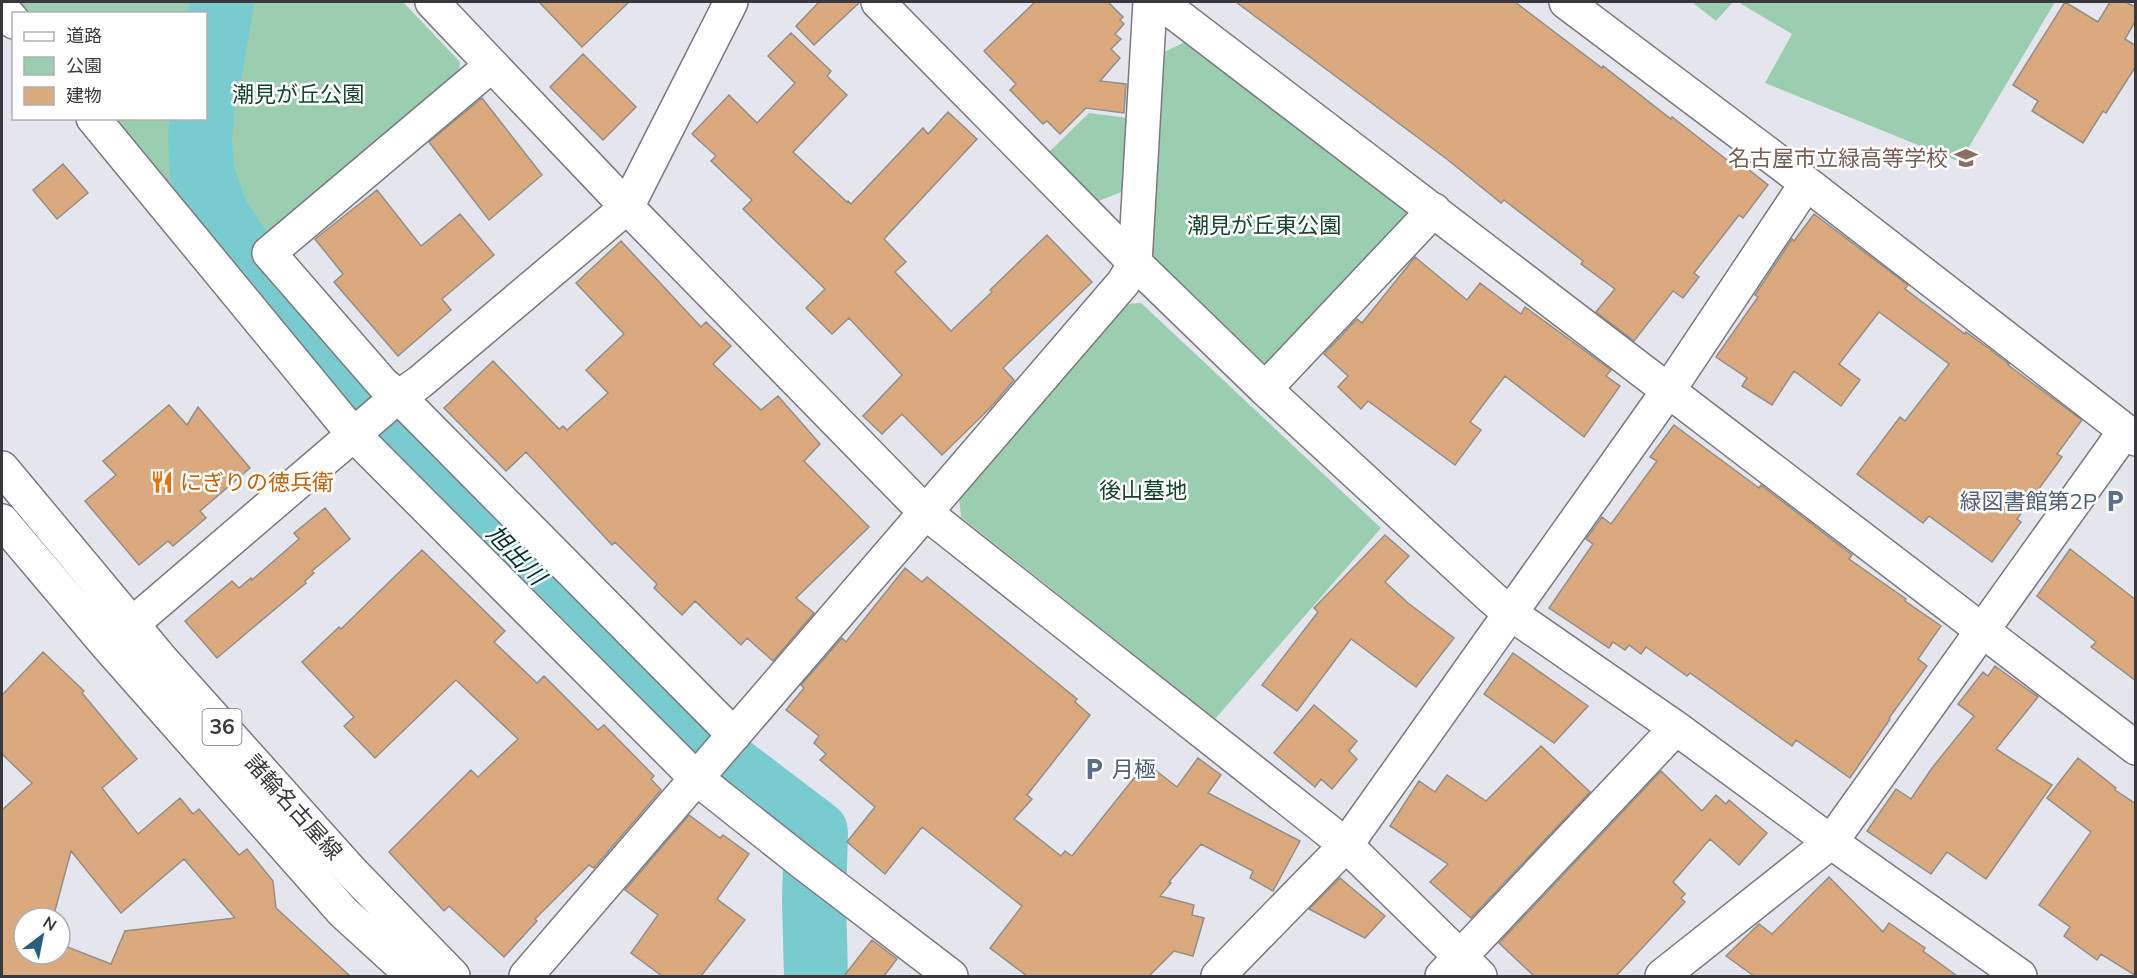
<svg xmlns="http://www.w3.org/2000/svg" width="2137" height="978" font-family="Mulish,'Noto Sans JP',sans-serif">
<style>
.green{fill:#9bceb0}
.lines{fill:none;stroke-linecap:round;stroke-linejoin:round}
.river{stroke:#78cbcf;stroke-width:64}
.building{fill:#daaa7e;stroke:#948e89;stroke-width:1.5;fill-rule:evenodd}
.street-casing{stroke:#7a7980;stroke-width:36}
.primary-casing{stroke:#7a7980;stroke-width:36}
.street{stroke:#fff;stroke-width:33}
.primary{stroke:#fff;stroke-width:33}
.labels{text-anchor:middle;stroke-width:5;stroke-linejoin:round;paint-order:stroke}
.shield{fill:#fff;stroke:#747476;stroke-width:1.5}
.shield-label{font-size:21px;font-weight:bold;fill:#39383c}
.park-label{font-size:22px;fill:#14442d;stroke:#fff}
.education-label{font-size:22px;fill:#785e54;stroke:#fff;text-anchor:end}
.food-label{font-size:22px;fill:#c56008;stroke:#fff;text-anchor:start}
.service-label{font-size:22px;fill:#4e5e75;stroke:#fff;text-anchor:end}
.street-label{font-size:22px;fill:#39383c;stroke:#fff}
.water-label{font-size:24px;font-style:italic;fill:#053031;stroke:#fff}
</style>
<rect width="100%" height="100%" fill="#e5e5ed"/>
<path class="green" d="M12,2H403L460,62L458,81L233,269L109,119L206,118V14L22,13Z
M1692,2H1733L1716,21Z
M1738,2H2055L1960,162L1765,83L1792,34Z
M1189,40L1407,207L1409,225L1282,361L1263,363L1157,265L1151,248L1162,53Z
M1089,113L1128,118L1124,191L1096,202L1048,153Z
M1141,303L1381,528L1215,719L961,517L959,497L1124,304Z"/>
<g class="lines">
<path class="river" d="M206,95L222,2
M202,118L200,138L202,173L218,217L247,259L360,395L700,744L816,832L814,900L816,976"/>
</g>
<path class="building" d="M539,2H629L582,47Z
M819,2H860L814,45L796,26Z
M1035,2H1108L1123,17L1120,20L1124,24L1115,34L1121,39L1111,49L1120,58L1100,81L1126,84L1124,113L1086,108L1060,134L1047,121L1043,124L1010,90L1016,84L984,51Z
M1236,2H1515L1602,68L1603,66L1671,119L1672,117L1736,167L1739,162L1768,185L1743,218L1739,215L1694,273L1699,277L1683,298L1673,291L1634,341L1596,312L1615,289L1581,264L1583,261L1504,200L1501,203L1448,160Z
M2065,2L2098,22L2110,2H2125L2136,7V20L2125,39L2136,46V66L2106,113L2103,111L2083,143L2032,111L2038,101L2013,85Z
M791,33L831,71L827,76L847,95L793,152L847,202L848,201L851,204L923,128L928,134L948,112L977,139L884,239L906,262L895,272L951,331L992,292L990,290L1047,235L1092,282L1003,368L1014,380L991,407L942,455L902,414L882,434L863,416L902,375L849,318L832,334L806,308L825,289L743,209L752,200L711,161L716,156L692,134L729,95L757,123L795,83L768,56Z
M583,54L636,107L603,140L550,87Z
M482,98L542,175L489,220L429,142Z
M63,164L88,193L57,219L33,190Z
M377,190L421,246L460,214L494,255L442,299L451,310L398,356L334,282L343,274L315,239Z
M1814,214L1908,285L1905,289L1965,334L1966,332L1988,348L2009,364L2008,365L2082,420L2057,454L2062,457L2017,519L2021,522L1992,562L1929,516L1923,523L1857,474L1900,417L1905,421L1949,364L1879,312L1839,364L1860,380L1841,406L1794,371L1772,405L1742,386L1747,378L1716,357L1758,297L1755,295L1792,239L1794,241Z
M621,241L701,327L706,322L731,346L713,364L761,410L778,396L820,444L804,461L869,527L796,598L814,613L773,661L747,638L741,645L695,601L682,615L654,588L657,584L615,542L612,545L526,452L506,471L444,408L493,361L559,429L563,426L567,430L608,393L586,370L624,334L576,283Z
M1415,257L1467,300L1480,283L1521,314L1525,307L1611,370L1606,376L1620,386L1584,437L1505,376L1470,422L1481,430L1455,465L1368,401L1361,409L1338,387L1348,376L1324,354L1357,319L1362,323Z
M169,405L187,425L198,407L250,468L200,511L206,518L173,546L168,541L139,565L85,501L116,475L103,461Z
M1674,425L1759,488L1761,485L1852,555L1849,559L1906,599L1905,601L1941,626L1918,659L1927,666L1889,718L1890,719L1850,778L1796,740L1792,746L1690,673L1687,676L1646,647L1641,654L1629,645L1625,650L1613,642L1609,648L1549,608L1593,544L1586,539L1602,517L1611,524L1657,461L1650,457Z
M325,508L350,539L312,571L314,573L305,581L306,583L217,658L185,621L232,581L239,588L251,578L252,580L299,539L294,533Z
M1385,535L1409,556L1385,582L1408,603L1454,638L1416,687L1351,639L1297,711L1262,685L1318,612L1314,608Z
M2070,549L2136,600V681L2091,647L2096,642L2037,596Z
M422,550L505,631L494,642L537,683L544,676L598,730L604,725L654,776L651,779L661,790L594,868L589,865L535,919L537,921L504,957L449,906L444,911L389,852L471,770L478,777L518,739L456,680L375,758L344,726L354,717L302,662L339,627L341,629Z
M905,568L922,582L927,577L1077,699L1075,702L1090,715L1027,795L1032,799L1014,819L1061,856L1065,851L1072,856L1146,763L1177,787L1198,758L1221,775L1208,793L1300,841L1273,891L1250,878L1253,871L1201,844L1169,882L1171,883L1160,896L1194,905L1192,915L1204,918L1193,956L1174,951L1149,976H1027L990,948L1022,906L922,827L885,874L847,842L875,807L820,760L826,754L814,743L819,736L786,710L804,688L801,685L842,638L846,642Z
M43,652L84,691L82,693L137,759L102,788L138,834L180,798L193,814L199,809L239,855L247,849L273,881L276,908L350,976H2V810L32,783L2,754V695ZM71,851L121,913L184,859L235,918L125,931L111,964L60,944V954H24V918H53Z
M1513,653L1588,706L1554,743L1484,694Z
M1995,666L2038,697L1996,749L2052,785L1986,879L1947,852L1931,874L1867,831L1896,789L1911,799L1932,768L1974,716L1958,704L1983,672L1988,676Z
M1314,705L1357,741L1349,751L1357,759L1332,789L1321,779L1315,787L1274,753Z
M1541,746L1590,792L1471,918L1430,882L1448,864L1390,826L1419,781L1435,792L1447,775L1486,801Z
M2078,758L2116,788L2115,790L2136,804V976L2101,954L2097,960L2064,936L2070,927L2039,905L2091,832L2047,798Z
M1661,771L1702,811L1716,795L1726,804L1729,800L1767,833L1739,865L1710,839L1673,882L1685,894L1681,898L1685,902L1616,976H1534L1499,943Z
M689,815L720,838L723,835L749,854L717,899L745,920L701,976H662L631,953L658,915L625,890Z
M1829,877L1883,932L1889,923L1925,948L1923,951L1957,976H1754L1726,956L1759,924L1772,934Z
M1340,878L1385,916L1365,938L1309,909Z
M872,940L897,959L884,976H844Z"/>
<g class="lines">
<g class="street-casing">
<path id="street" d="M432,2L627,207L926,513L1346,845L1480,976
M878,2L1135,263L1265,389L1492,598L1510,613L1676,728L1831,842L2020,976
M1160,2L2136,748
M1566,2L1792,172L2136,439
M2,8L14,22
M492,65L269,253L383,384L399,397L734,735
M93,118L354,435L696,778L802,862L951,976
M1265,389L1434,210
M110,643L388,405L420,382L627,207L731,2
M526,976L1123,283L1135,263L1150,2
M1218,976L1346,845L1668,391L1806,184
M1442,976L1676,728
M1662,976L1831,842L2125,431"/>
</g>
<g class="primary-casing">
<path id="primary" d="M2,468L162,660L351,871L453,976
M2,521L107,645L343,912L413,976"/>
</g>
<use href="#street" class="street"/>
<use href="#primary" class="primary"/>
</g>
<defs>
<g id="school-bare" transform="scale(1.8)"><path d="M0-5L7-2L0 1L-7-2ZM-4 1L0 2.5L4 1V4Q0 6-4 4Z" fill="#8d6e63" stroke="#fff" stroke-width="2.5" paint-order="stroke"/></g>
<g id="restaurant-bare" transform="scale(1.8)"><path d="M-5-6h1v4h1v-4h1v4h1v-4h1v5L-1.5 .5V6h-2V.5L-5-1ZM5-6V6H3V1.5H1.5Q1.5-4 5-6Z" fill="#e8710a" stroke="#fff" stroke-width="2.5" paint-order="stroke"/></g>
<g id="parking-bare" transform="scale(1.8)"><path d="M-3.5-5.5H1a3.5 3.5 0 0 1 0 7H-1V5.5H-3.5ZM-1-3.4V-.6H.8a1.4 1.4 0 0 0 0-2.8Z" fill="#5c6f8a" stroke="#fff" stroke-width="2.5" paint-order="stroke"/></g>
</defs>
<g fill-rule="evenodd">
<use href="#school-bare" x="1966" y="158"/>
<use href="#restaurant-bare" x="162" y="482"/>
<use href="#parking-bare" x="2115" y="501"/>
<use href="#parking-bare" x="1094" y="769"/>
</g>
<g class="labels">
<rect class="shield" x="202.5" y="709" width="39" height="36" rx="4.5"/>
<g class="shield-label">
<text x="222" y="734">36</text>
</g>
<g class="park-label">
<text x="298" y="102">潮見が丘公園</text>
<text x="1264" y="233">潮見が丘東公園</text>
<text x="1143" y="498">後山墓地</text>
</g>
<g class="education-label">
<text x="1948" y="166">名古屋市立緑高等学校</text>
</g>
<g class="food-label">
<text x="180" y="490">にぎりの徳兵衛</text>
</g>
<g class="service-label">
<text x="2097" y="509">緑図書館第2P</text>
<text x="1112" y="777" text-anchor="start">月極</text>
</g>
<g class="street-label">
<text transform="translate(294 807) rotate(48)" y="8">諸輪名古屋線</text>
</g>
<g class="water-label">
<text transform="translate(516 555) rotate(46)" y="8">旭出川</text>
</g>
</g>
<rect width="2137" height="978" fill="none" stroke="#39383c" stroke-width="6"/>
<rect x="12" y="12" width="195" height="108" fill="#ffffff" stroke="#b0afb1" stroke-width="1.5"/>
<rect x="24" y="32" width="30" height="9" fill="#ffffff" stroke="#b0afb1" stroke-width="1.5"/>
<text x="66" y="42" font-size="18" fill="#39383c">道路</text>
<rect x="24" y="57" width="30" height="18" fill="#9bceb0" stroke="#b0afb1" stroke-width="1.5"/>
<text x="66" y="72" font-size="18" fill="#39383c">公園</text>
<rect x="24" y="87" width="30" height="18" fill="#daaa7e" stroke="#b0afb1" stroke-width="1.5"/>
<text x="66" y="102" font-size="18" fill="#39383c">建物</text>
<g transform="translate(42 936) rotate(32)"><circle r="28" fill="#ffffff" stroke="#b0afb1" stroke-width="1.5"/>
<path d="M0-4.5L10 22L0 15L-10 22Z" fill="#28607a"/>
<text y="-9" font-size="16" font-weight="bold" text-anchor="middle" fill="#39383c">N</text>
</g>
</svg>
